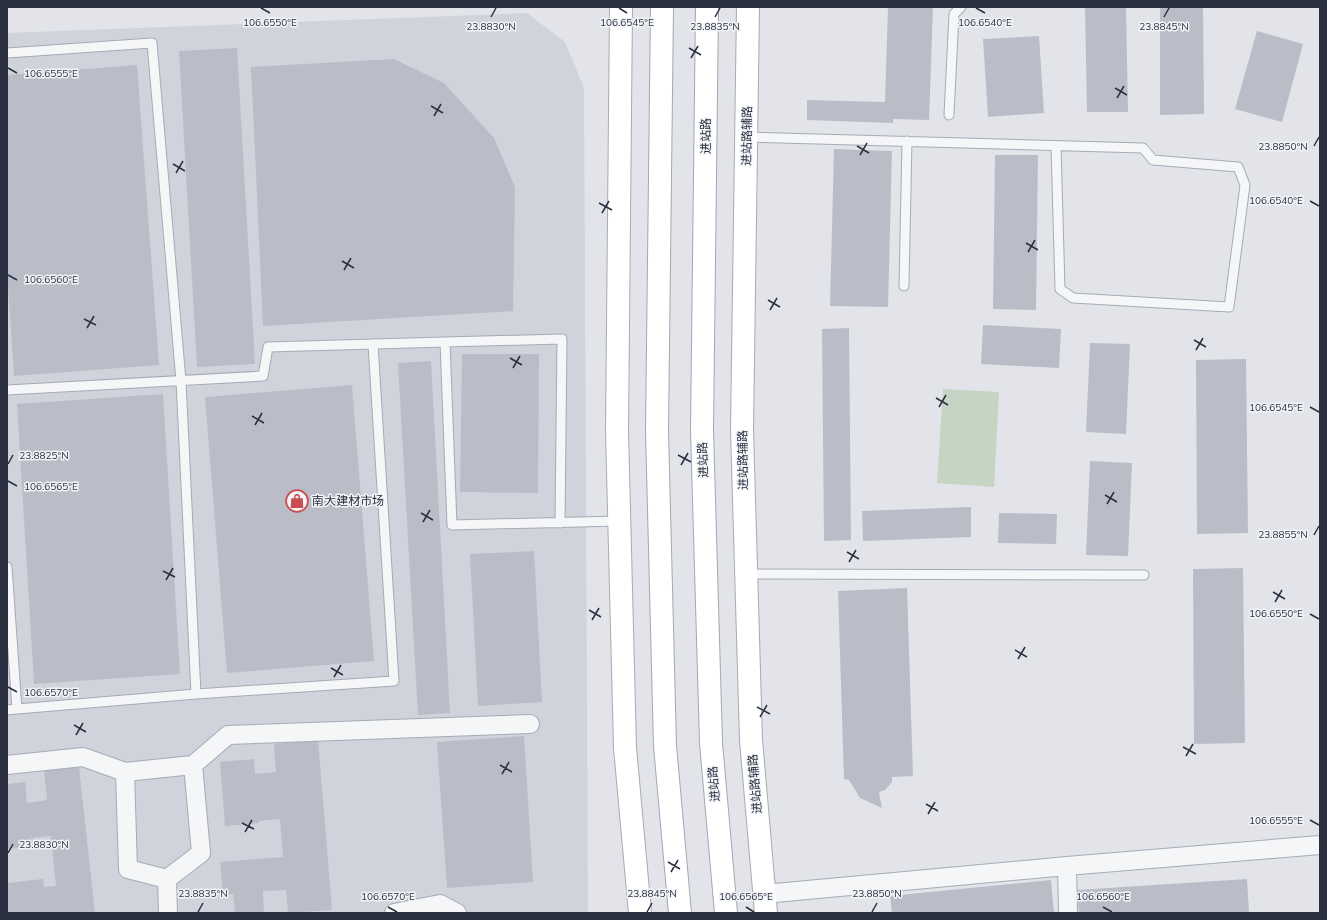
<svg xmlns="http://www.w3.org/2000/svg" width="1327" height="920" font-family="Mulish,'Noto Sans SC',sans-serif">
<style>
.built{fill:#d1d3dc}
.green{fill:#c6d4c4}
.building{fill:#babdc7}
.lines{fill:none;stroke-linecap:round;stroke-linejoin:round}
.lane-casing{stroke:#a7aab4;stroke-width:11}
.street-casing{stroke:#a7aab4;stroke-width:20}
.secondary-casing{stroke:#a7aab4;stroke-width:24}
.primary-casing{stroke:#a2a7b5;stroke-width:24}
.lane{stroke:#f5f6f8;stroke-width:9}
.street{stroke:#f5f6f8;stroke-width:18}
.secondary{stroke:#fff;stroke-width:22}
.primary{stroke:#fff;stroke-width:22}
.ticks{fill:none;stroke:#2b3041;stroke-width:1.5}
.labels{text-anchor:middle;stroke-width:3;stroke-linejoin:round;paint-order:stroke}
.street-label{font-size:12px;fill:#2b3041;stroke:#f2f4f7}
.poi-label{font-size:12px;fill:#2b3041;stroke:#f2f4f7;text-anchor:start}
.ticks-label{font-size:10px;text-anchor:middle;fill:#2b3041;stroke:#f2f4f7;stroke-width:3;stroke-linejoin:round;paint-order:stroke}
</style>
<rect width="100%" height="100%" fill="#e2e4ea"/>
<path class="built" d="M527,13L565,42L584,88L588,913H7V33Z"/>
<path class="green" d="M943,389L999,392L994,487L937,483Z"/>
<path class="building" d="M888,7H933L929,120L893,119V123L807,120V100L885,102Z
M1085,7H1126L1128,112H1087Z
M1160,7H1203L1204,114L1160,115Z
M1257,31L1303,44L1282,122L1235,109Z
M1039,36L1044,113L988,117L983,39Z
M237,48L255,364L197,367L179,51Z
M394,59L444,83L494,138L515,187L513,311L263,326L251,67Z
M137,65L159,365L14,376L7,273V75Z
M834,149L892,151L888,307L830,306Z
M995,155H1038L1036,310L993,309Z
M983,325L1061,329L1059,368L981,364Z
M849,328L851,540L824,541L822,329Z
M1090,343L1130,344L1126,434L1086,432Z
M462,354H539L538,493L460,492Z
M1246,359L1248,533L1197,534L1196,360Z
M431,361L450,713L418,715L398,363Z
M352,385L374,661L227,673L205,397Z
M163,394L180,674L34,684L17,404Z
M1090,461L1132,463L1128,556L1086,555Z
M971,507V537L863,541L862,511Z
M999,513L1057,514L1056,544L998,543Z
M534,551L542,702L478,706L470,554Z
M1243,568L1245,743L1194,744L1193,569Z
M907,588L913,776L892,777V782L885,790L879,792L882,808L860,798L849,780L844,779L838,591Z
M524,736L533,882L447,888L437,742Z
M318,740L332,910L288,913L286,890L263,891L264,913H235L233,894L223,895L220,862L283,857L280,819L259,821V823L225,826L220,762L254,759L255,774L276,772L274,744Z
M79,767L95,913H7V883L43,879L44,887L56,886L51,836L31,838L32,846L7,849V784L25,782L27,803L47,800L44,770Z
M1247,879L1249,913H1079L1077,890Z
M1051,880L1054,913H892L890,896Z"/>
<g class="lines">
<g class="lane-casing">
<path id="lane" d="M7,53L152,43L181,381L196,694L17,709
M949,115L954,14L961,7
M747,137L1143,148L1153,160L1238,167L1245,185L1229,307L1073,298L1060,289L1056,146
M904,286L907,141
M7,390L263,376L268,347L445,342
M560,523L562,339L445,342L452,525L619,521
M7,567L17,709L7,710
M746,574L1144,575
M196,694L394,681L373,344"/>
</g>
<g class="street-casing">
<path id="street" d="M7,765L83,757L125,772L193,765L228,735L530,724
M125,772L128,869L167,879
M1067,866L1068,913
M764,894L1067,866L1320,845
M168,913L167,879L201,853L193,765
M394,913L440,904L457,913"/>
</g>
<g class="secondary-casing">
<path id="secondary" d="M621,7L617,431L625,748L640,913
M748,7L742,430L751,740L766,913"/>
</g>
<g class="primary-casing">
<path id="primary" d="M662,7L657,431L665,746L680,913
M707,7L702,430L711,743L726,913"/>
</g>
<use href="#lane" class="lane"/>
<use href="#street" class="street"/>
<use href="#secondary" class="secondary"/>
<use href="#primary" class="primary"/>
</g>
<path class="ticks" d="M261,8L270,13M619,8L627,13M976,8L985,13M491,17L496,8M715,17L720,8M1164,17L1169,8M689,48L701,55M691,58L698,46M8,68L17,73M1115,88L1127,95M1117,98L1124,86M431,106L443,113M434,116L441,104M857,146L869,153M1314,146L1319,137M860,155L867,143M173,164L185,171M176,173L183,161M1310,201L1319,206M599,203L612,210M602,213L609,201M1026,243L1038,250M1028,252L1035,240M342,261L354,268M344,270L351,258M8,275L17,280M768,300L780,307M770,310L777,298M84,319L96,325M87,328L94,316M1194,340L1206,347M1196,350L1203,338M510,358L522,365M513,368L520,356M936,398L948,405M939,407L946,395M1310,407L1319,412M252,416L264,423M255,425L262,413M678,455L691,462M8,464L13,455M681,465L688,453M8,481L17,486M1105,495L1117,502M1107,504L1114,492M421,513L433,520M423,522L430,510M1314,535L1319,526M847,552L859,559M849,562L856,550M163,571L175,577M166,580L173,568M1273,592L1285,599M1275,602L1282,590M589,610L601,617M1310,614L1319,619M592,620L599,608M1015,650L1027,657M1018,659L1025,647M331,668L343,675M334,677L341,665M8,687L17,692M757,707L770,714M760,717L767,705M74,725L86,732M76,735L83,723M1183,747L1196,754M1186,756L1193,744M500,765L512,772M502,774L509,762M926,804L938,811M928,814L935,802M1310,820L1319,825M242,823L254,829M245,832L252,820M8,853L13,844M668,862L680,869M671,872L678,860M388,907L397,912M746,907L754,912M1103,907L1112,912M198,912L203,903M647,912L652,903M872,912L877,903"/>
<defs>
<g id="shop-ring" transform="scale(1.15)"><circle r="9.5" fill="#f2f4f7" stroke="#c84e51" stroke-width="1.5"/><path d="M-5-2.5h2.3a2.7 3.5 0 0 1 5.4 0H5L5.5 6h-11ZM-1.5-2.5h3a1.5 2.3 0 0 0-3 0Z" fill="#c84e51"/></g>
</defs>
<g fill-rule="evenodd">
<use href="#shop-ring" x="297" y="501"/>
</g>
<g class="labels">
<g class="street-label">
<text transform="translate(706 136) rotate(-90)" y="4">进站路</text>
<text transform="translate(747 136) rotate(-89)" y="4">进站路辅路</text>
<text transform="translate(703 460) rotate(-92)" y="4">进站路</text>
<text transform="translate(743 460) rotate(-91)" y="4">进站路辅路</text>
<text transform="translate(714 784) rotate(-95)" y="4">进站路</text>
<text transform="translate(755 784) rotate(-95)" y="4">进站路辅路</text>
</g>
<g class="poi-label">
<text x="312" y="505">南大建材市场</text>
</g>
</g>
<g class="ticks-label">
<text x="270" y="26">106.6550°E</text>
<text x="627" y="26">106.6545°E</text>
<text x="985" y="26">106.6540°E</text>
<text x="1164" y="30">23.8845°N</text>
<text x="491" y="30">23.8830°N</text>
<text x="715" y="30">23.8835°N</text>
<text x="51" y="77">106.6555°E</text>
<text x="1283" y="150">23.8850°N</text>
<text x="1276" y="204">106.6540°E</text>
<text x="51" y="283">106.6560°E</text>
<text x="1276" y="411">106.6545°E</text>
<text x="44" y="459">23.8825°N</text>
<text x="51" y="490">106.6565°E</text>
<text x="1283" y="538">23.8855°N</text>
<text x="1276" y="617">106.6550°E</text>
<text x="51" y="696">106.6570°E</text>
<text x="1276" y="824">106.6555°E</text>
<text x="44" y="848">23.8830°N</text>
<text x="203" y="897">23.8835°N</text>
<text x="652" y="897">23.8845°N</text>
<text x="877" y="897">23.8850°N</text>
<text x="388" y="900">106.6570°E</text>
<text x="746" y="900">106.6565°E</text>
<text x="1103" y="900">106.6560°E</text>
</g>
<rect width="1327" height="920" fill="none" stroke="#2b3041" stroke-width="16"/>
</svg>
